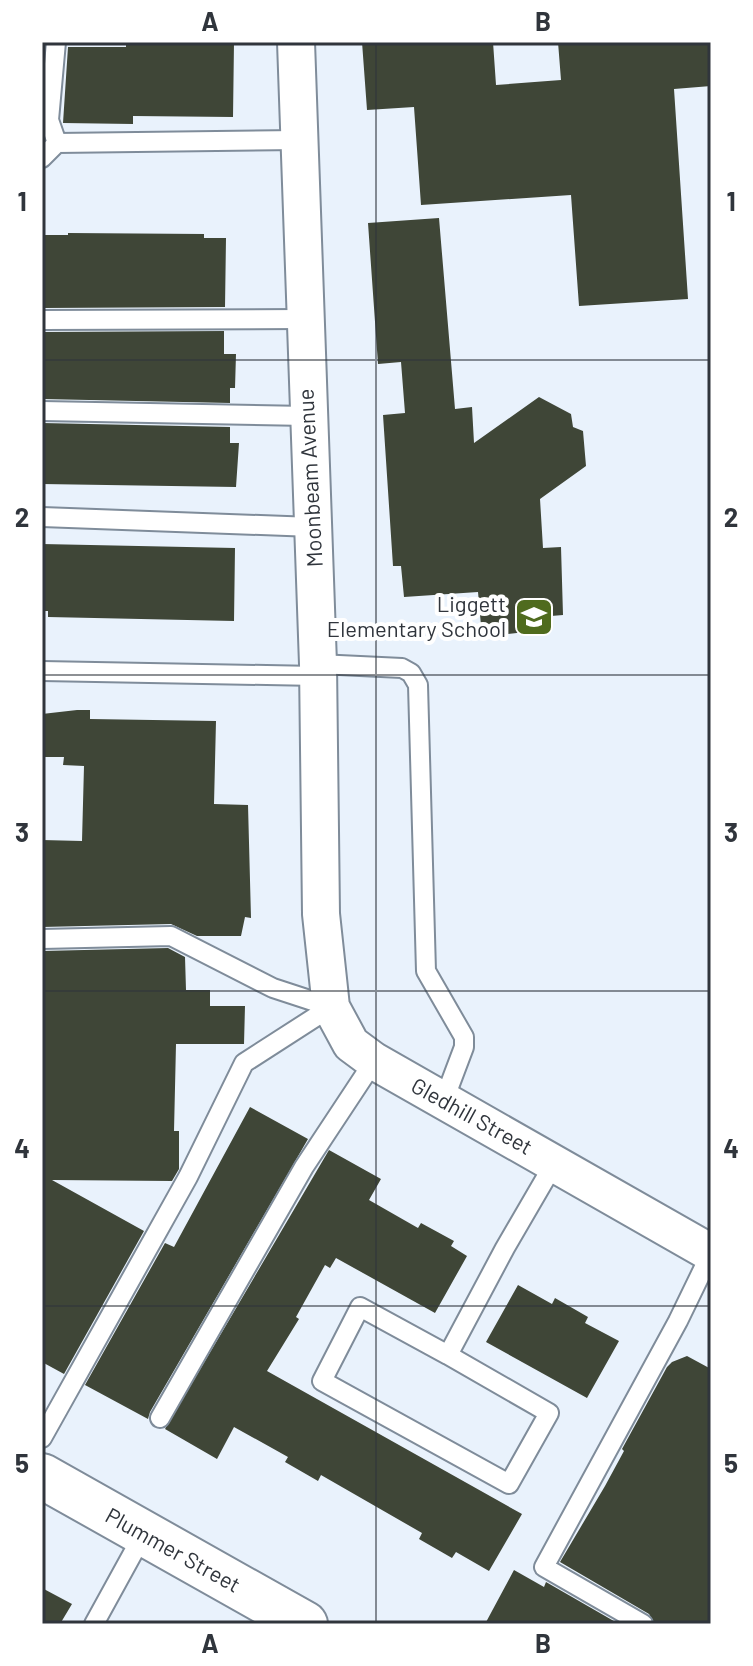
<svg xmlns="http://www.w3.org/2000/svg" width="753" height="1666" font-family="Barlow,sans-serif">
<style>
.building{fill:#3f4637}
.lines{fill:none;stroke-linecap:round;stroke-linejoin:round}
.lane-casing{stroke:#7f8c9a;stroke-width:22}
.street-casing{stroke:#7f8c9a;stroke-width:40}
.secondary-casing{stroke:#7f8c9a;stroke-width:48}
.lane{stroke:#fff;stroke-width:18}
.street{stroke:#fff;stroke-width:36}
.secondary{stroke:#fff;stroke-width:44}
.grid{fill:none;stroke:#30353c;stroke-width:2;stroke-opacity:0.55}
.labels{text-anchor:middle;stroke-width:8;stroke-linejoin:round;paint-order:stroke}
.street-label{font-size:22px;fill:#30353c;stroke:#fff}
.poi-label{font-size:22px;fill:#30353c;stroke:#fff;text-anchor:end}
.neatline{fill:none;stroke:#30353c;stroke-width:3}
.grid-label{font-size:26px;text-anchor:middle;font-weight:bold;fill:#30353c}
</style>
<rect width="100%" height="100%" fill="#e9f2fc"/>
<path class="building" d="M126,42H234L233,117L133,116V124L63,123L68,47H126Z
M362,42H493L496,85L561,80L558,42H711V86L674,89L688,299L579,306L571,195L421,205L414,107L367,110Z
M439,218L455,409L472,407L474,443L539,397L571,414L573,427L583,431L586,466L540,499L543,548L561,547L563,615L551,616L552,629L482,637L478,592L404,597L401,566H393L383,415L405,413L401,362L378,364L368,223Z
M68,233L204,234V238H226L225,307L42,308V235H68Z
M224,331V354H236L235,388H230V403L42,399V332Z
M42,423L230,427V443H239L236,487L42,484Z
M42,544L235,548L234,621L48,617V611H42Z
M77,710H90V719L216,721L214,804L248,805L251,918L245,917L241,936H197L171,924L42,927V840L82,841L84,766L63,765L64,757H42V714Z
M168,948L185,957L186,990H210V1006H245L244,1044H176L174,1131H179V1169L172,1181L52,1180L144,1231L64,1374L42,1362V951Z
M250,1107L308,1139L150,1412L148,1419L85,1385L165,1243L174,1247Z
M329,1150L381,1179L369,1200L418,1228L421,1223L454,1241L451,1246L467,1256L435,1313L336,1258L330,1268L325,1265L296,1317L299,1319L267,1371L522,1514L489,1571L456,1552L452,1558L419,1539L422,1533L321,1475L318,1481L285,1462L288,1457L234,1427L217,1459L165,1429Z
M518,1285L552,1304L555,1298L588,1317L585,1323L619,1341L587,1398L486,1342Z
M687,1356L711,1369V1624H655L649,1614L560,1562L605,1486L624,1451L622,1449L667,1367L672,1362Z
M514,1570L544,1587L546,1582L619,1624H485Z
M42,1588L72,1604L60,1624H42Z"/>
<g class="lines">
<g class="lane-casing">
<path id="lane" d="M56,42L49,120L57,143
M42,158L57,143L298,140
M42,320L304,319
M42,411L307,416
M42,517L313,527
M318,664L402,668L411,673L418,685L426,971L464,1037V1047L444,1100
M42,671L317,676
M42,939L171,936L273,988L331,1007
M448,1355L360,1307L322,1381L509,1484L549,1413L448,1355L505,1248L555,1162
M160,1418L304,1167L374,1061
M42,1438L188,1177L244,1063L331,1007
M94,1624L144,1533
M643,1624L544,1567L678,1321L711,1253"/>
</g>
<g class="street-casing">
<path id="street" d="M296,42L318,664L321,914L331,1007L351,1044L374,1061L711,1253"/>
</g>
<g class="secondary-casing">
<path id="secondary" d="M42,1476L305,1624"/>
</g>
<use href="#lane" class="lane"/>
<use href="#street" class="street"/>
<use href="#secondary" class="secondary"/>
</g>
<path class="grid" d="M376,42V1624M42,360H711M42,675H711M42,991H711M42,1306H711"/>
<defs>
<g id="school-square" transform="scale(2)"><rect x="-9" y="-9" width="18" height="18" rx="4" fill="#4f6b1e" stroke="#fff"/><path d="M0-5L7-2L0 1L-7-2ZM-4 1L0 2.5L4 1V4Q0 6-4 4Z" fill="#fff"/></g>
</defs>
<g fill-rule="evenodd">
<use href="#school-square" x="534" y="617"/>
</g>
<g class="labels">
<g class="street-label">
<text transform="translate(310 478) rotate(-93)" y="8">Moonbeam Avenue</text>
<text transform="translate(472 1116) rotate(29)" y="8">Gledhill Street</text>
<text transform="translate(173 1550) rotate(29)" y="8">Plummer Street</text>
</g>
<g class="poi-label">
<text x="506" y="612">Liggett<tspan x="506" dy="25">Elementary School</tspan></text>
</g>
</g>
<rect width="753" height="1666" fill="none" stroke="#ffffff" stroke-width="88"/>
<rect x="44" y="44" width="665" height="1578" class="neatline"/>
<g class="grid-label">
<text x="210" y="31">A</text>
<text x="543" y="31">B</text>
<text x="22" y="211">1</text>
<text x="731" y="211">1</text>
<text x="22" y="527">2</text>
<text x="731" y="527">2</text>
<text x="22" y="842">3</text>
<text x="731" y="842">3</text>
<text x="22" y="1158">4</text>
<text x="731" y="1158">4</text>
<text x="22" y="1473">5</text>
<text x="731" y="1473">5</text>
<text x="210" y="1653">A</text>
<text x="543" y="1653">B</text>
</g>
</svg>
